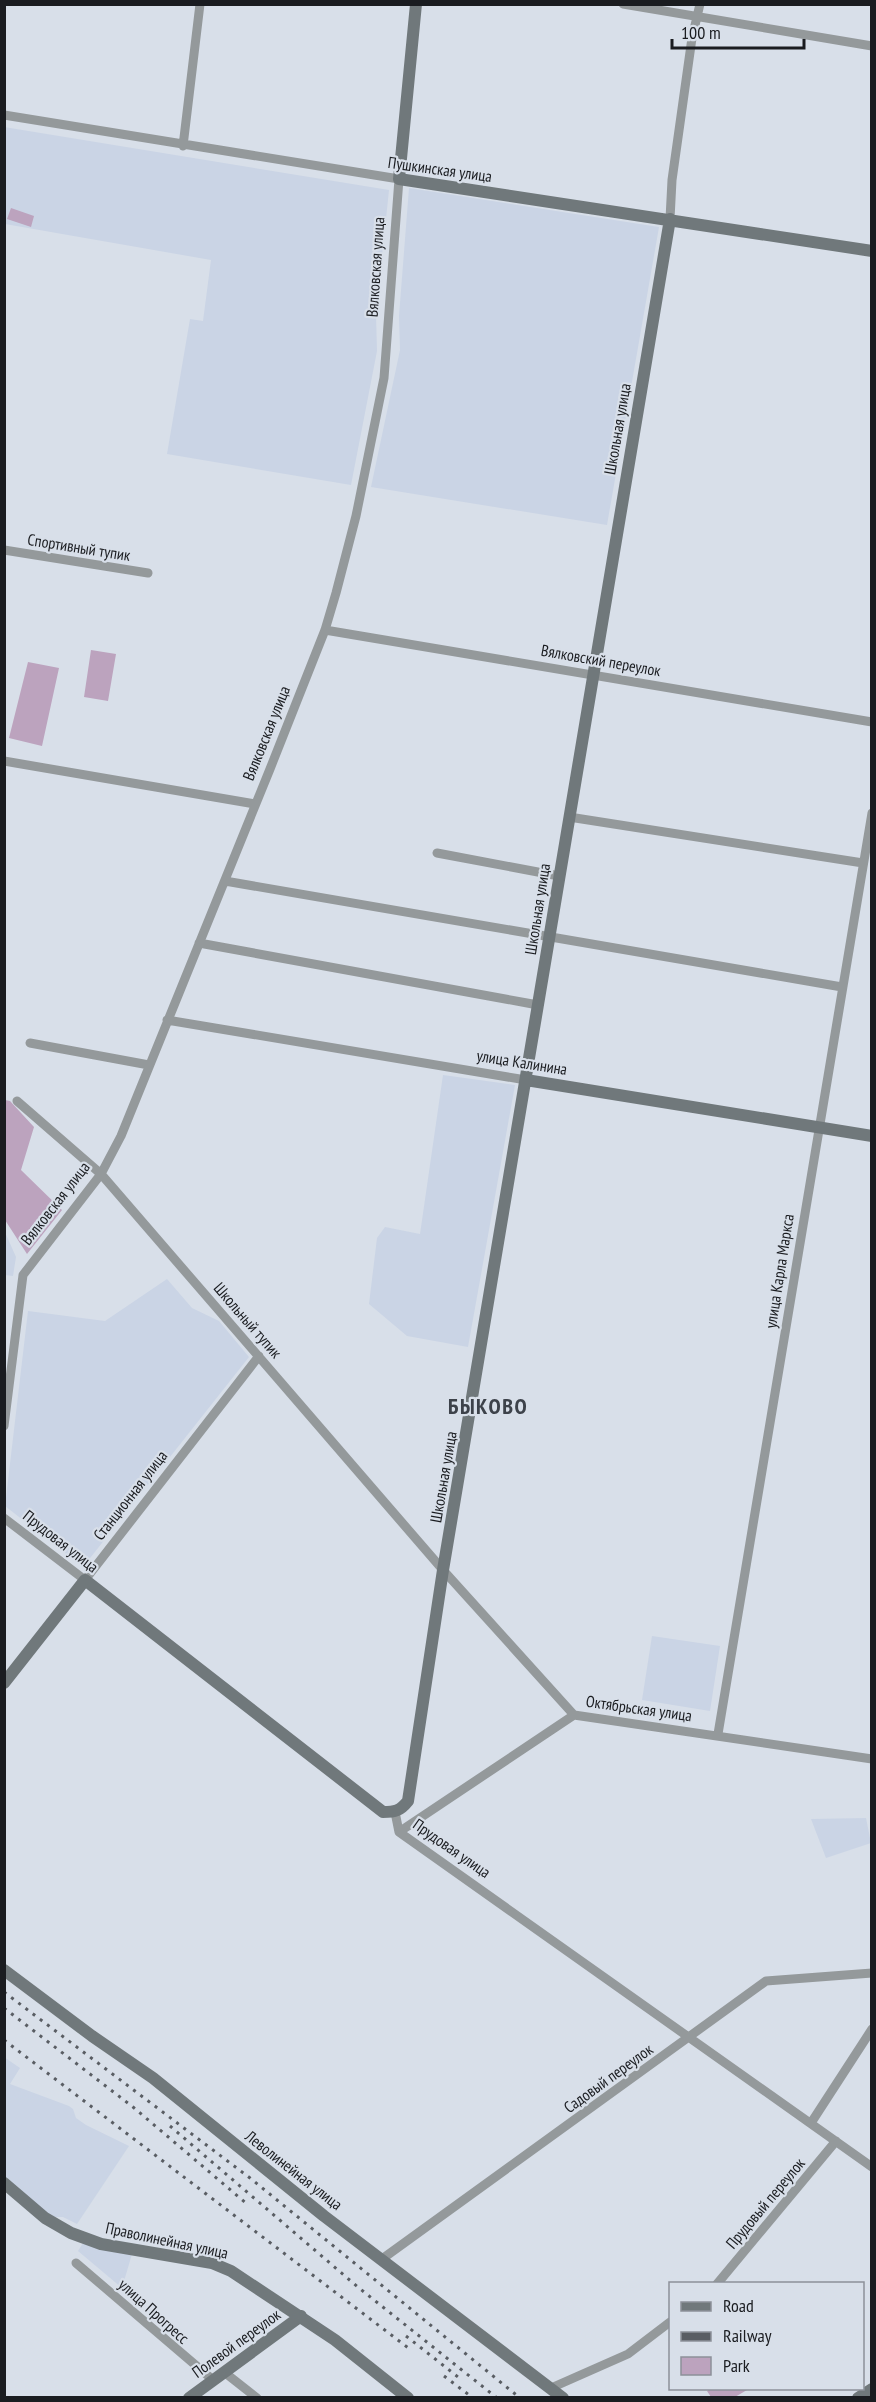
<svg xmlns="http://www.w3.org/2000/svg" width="876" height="2402" font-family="'PT Sans Narrow',sans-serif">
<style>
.built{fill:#cad4e5}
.green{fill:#bca3be}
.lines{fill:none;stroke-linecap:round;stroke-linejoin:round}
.street{stroke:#94999b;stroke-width:9}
.secondary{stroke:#70787b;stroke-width:12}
.rail{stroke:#595d63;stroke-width:3;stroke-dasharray:3 6;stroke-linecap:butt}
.labels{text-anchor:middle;stroke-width:4.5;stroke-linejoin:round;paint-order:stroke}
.street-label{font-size:16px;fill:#1a1c20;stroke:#d8dfe9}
.district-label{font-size:22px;font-weight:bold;letter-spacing:1.5px;fill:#3d424a;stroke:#d8dfe9}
</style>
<rect width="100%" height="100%" fill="#d8dfe9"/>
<path class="built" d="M4,127L389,190L376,314L377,351L351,485L167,454L190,319L203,321L211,260L5,224Z
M409,188L659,227L607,525L371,487L400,350L399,316Z
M443,1075L515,1085L468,1347L407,1336L369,1304L377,1238L385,1227L420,1234Z
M4,1230L16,1257L13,1276L5,1275Z
M167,1279L192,1308L219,1321L249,1357L83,1567L5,1506L28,1311L105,1321Z
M652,1636L720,1646L710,1711L642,1700Z
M866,1818L871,1843L826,1858L811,1819Z
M4,2057L20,2068L10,2084L69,2106L73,2109L76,2118L86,2125L129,2146L77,2224L63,2217H50L5,2178Z
M83,2243L132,2254L122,2288L78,2251Z"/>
<path class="green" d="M11,208L34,216L31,227L7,219Z
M91,650L116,654L108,701L84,697Z
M28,662L59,668L42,746L9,738Z
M5,1100L10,1101L34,1127L21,1170L62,1210L27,1254L5,1220Z
M712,2388H746L747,2390L735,2397H711L707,2391Z"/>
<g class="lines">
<path class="street" d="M623,4L872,46
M4,115L399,179L384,378L356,516L336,593L325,630L270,769L121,1136L101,1174L23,1275L4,1426
M183,146L200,4
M670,219L672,180L692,38L700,4
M4,550L148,573
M325,630L872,722
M4,761L255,804
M569,817L863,863
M437,853L559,876
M225,881L842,987
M199,943L538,1005
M167,1020L526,1080
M30,1043L149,1065
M17,1101L101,1174L443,1570L574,1715
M4,1518L85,1580L259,1356
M718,1734L872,813
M395,1812L399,1832L872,2167
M399,1832L574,1715L872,1759
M811,2123L872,2029
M382,2259L766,1981L872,1973
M76,2263L213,2380
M717,2284L836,2141
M224,2372L257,2398
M551,2388L628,2354L670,2322"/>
<path class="secondary" d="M416,4L399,179L872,251
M526,1080L872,1136
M4,1683L85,1580L383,1812C395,1812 400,1811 408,1801L443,1570L670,219
M4,1970L92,2036L153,2078L324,2216L563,2398
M4,2183L45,2218L71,2233L101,2244L212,2263L231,2271L335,2340L408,2398
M189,2398L301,2316
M858,2398L872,2389"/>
<path class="rail" d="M4,1992L250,2178L520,2398
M4,2008L133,2107L247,2204
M4,2040L411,2350
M170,2126L359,2288L497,2398
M406,2336L458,2377
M444,2376L473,2398"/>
</g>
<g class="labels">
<g class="street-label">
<text transform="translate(440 169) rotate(8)" y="6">Пушкинская улица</text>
<text transform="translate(375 267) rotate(-86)" y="6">Вялковская улица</text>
<text transform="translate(617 429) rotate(-80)" y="6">Школьная улица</text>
<text transform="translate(79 547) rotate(9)" y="6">Спортивный тупик</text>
<text transform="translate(601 660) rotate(10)" y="6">Вялковский переулок</text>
<text transform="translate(266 733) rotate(-68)" y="6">Вялковская улица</text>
<text transform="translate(537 909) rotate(-81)" y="6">Школьная улица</text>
<text transform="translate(522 1062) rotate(9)" y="6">улица Калинина</text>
<text transform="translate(55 1203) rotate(-52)" y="6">Вялковская улица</text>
<text transform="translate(779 1271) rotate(-81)" y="6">улица Карла Маркса</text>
<text transform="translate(248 1320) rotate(49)" y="6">Школьный тупик</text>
<text transform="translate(443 1477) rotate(-80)" y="6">Школьная улица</text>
<text transform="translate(130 1495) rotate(-52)" y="6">Станционная улица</text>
<text transform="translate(61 1541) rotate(38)" y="6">Прудовая улица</text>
<text transform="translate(639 1708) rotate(8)" y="6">Октябрьская улица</text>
<text transform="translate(452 1848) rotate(35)" y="6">Прудовая улица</text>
<text transform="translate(608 2078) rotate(-36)" y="6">Садовый переулок</text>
<text transform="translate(294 2170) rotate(38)" y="6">Леволинейная улица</text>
<text transform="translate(765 2203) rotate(-50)" y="6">Прудовый переулок</text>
<text transform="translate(167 2240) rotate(12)" y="6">Праволинейная улица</text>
<text transform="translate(154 2311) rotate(42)" y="6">улица Прогресс</text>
<text transform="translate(236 2343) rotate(-36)" y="6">Полевой переулок</text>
</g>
<g class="district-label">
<text x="488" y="1414">БЫКОВО</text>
</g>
</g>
<rect width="876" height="2402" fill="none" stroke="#1a1c20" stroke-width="12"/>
<rect x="669" y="2282" width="195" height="108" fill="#d8dfe9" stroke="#8c9199" stroke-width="1.5"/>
<rect x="681" y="2302" width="30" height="9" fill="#70787b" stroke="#8c9199" stroke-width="1.5"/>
<text x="723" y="2312" font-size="18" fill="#1a1c20">Road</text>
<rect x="681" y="2332" width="30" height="9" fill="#595d63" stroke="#8c9199" stroke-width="1.5"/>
<text x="723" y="2342" font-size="18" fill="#1a1c20">Railway</text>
<rect x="681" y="2357" width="30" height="18" fill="#bca3be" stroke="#8c9199" stroke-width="1.5"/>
<text x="723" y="2372" font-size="18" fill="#1a1c20">Park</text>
<path d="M672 39v9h132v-9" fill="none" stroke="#1a1c20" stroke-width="3"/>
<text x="681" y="39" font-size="18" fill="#1a1c20" stroke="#d8dfe9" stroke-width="4.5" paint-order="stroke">100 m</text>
</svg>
